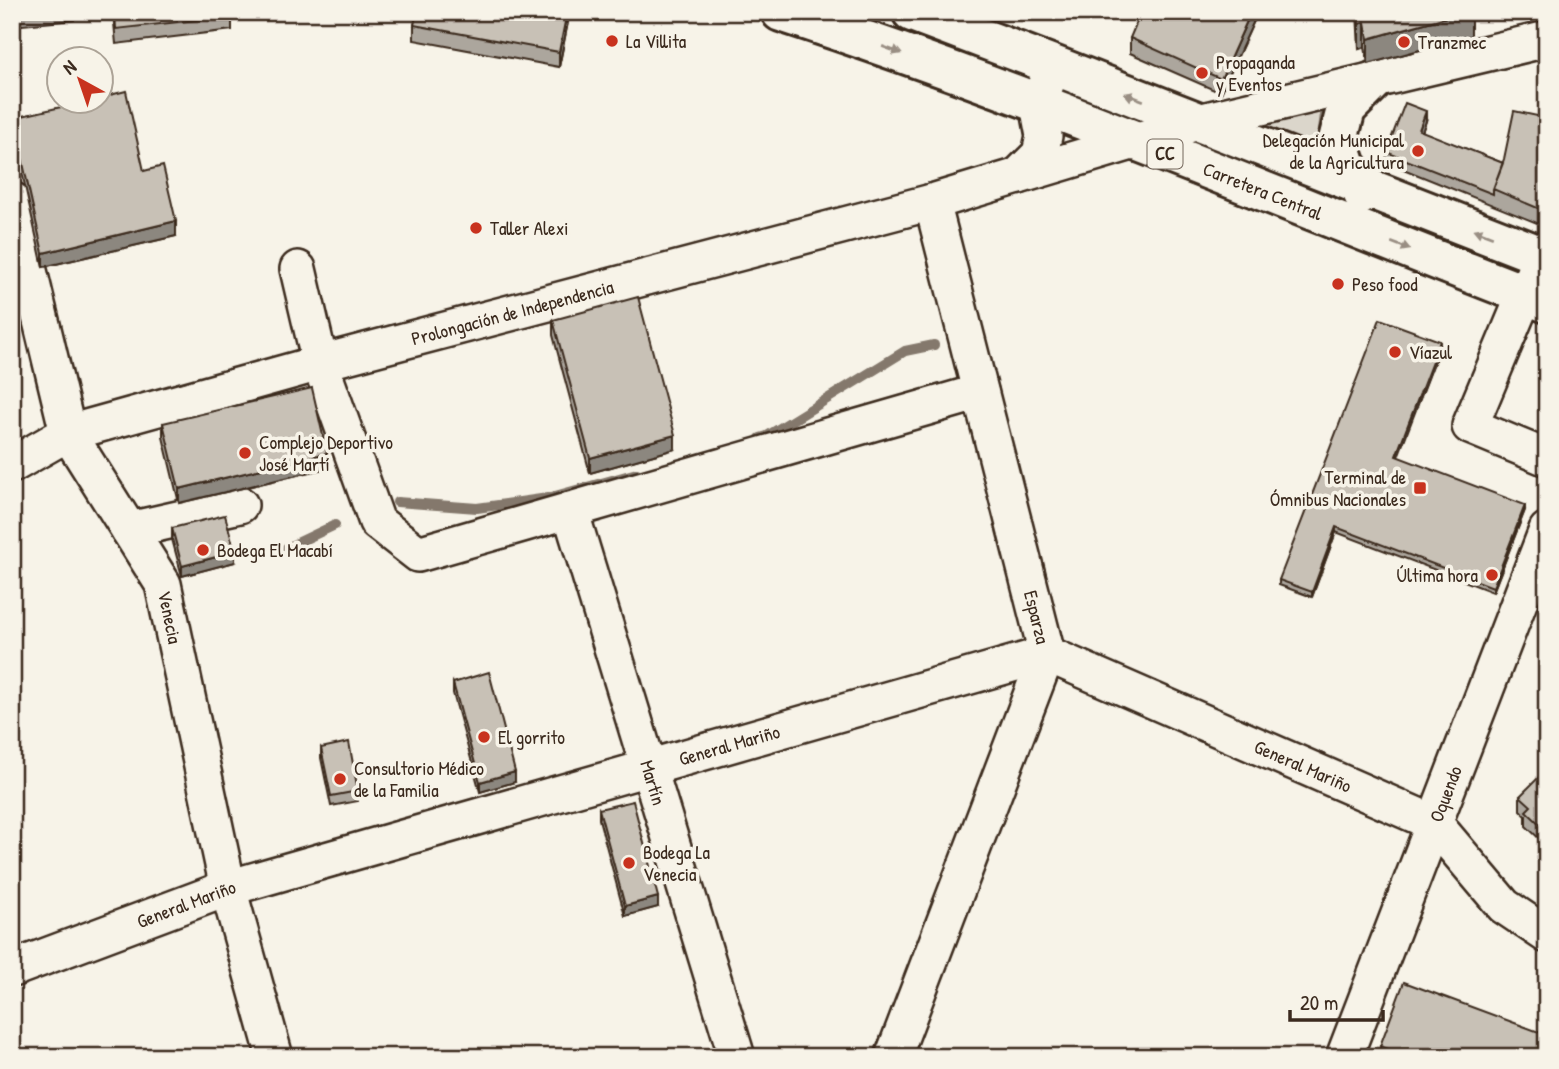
<svg xmlns="http://www.w3.org/2000/svg" width="1559" height="1069" font-family="'Patrick Hand',sans-serif">
<style>
.green{fill:#dbd6cb;stroke:#8b8074;stroke-width:2}
.lines{fill:none;stroke-linecap:round;stroke-linejoin:round}
.stream{stroke:#84786c;stroke-width:10}
.minor-casing{stroke:#3b2a1e;stroke-width:40}
.major-casing{stroke:#3b2a1e;stroke-width:44}
.minor{stroke:#f7f3e8;stroke-width:35}
.major{stroke:#f7f3e8;stroke-width:38}
.wall{fill:#aca69d;stroke:#3b2a1e;stroke-width:2}
.shaded-wall{fill:#8c877f;stroke:#3b2a1e;stroke-width:2}
.building{fill:#c8c1b6;stroke:#3b2a1e;stroke-width:2}
.oneway{fill:#998e83}
.poi-dot{fill:#c8321e;stroke:#f7f3e8;stroke-width:2.5}
.labels{text-anchor:middle;stroke-width:7;stroke-linejoin:round;paint-order:stroke}
.shield{fill:#f7f3e8;stroke:#73665b;stroke-width:2}
.shield-label{font-size:18px;font-weight:bold;fill:#3b2a1e}
.poi-label{font-size:19px;fill:#3b2a1e;stroke:#f7f3e8;text-anchor:start}
.street-label{font-size:19px;fill:#3b2a1e;stroke:#f7f3e8}
</style>
<rect width="100%" height="100%" fill="#f7f3e8"/>
<filter id="ink" filterUnits="userSpaceOnUse"><feTurbulence type="fractalNoise" baseFrequency=".0143" numOctaves="2"/><feDisplacementMap in="SourceGraphic" scale="14" xChannelSelector="R" yChannelSelector="G"/><feConvolveMatrix kernelMatrix="1 2 1 2 8 2 1 2 1" color-interpolation-filters="sRGB"/></filter>
<g filter="url(#ink)">
<path class="green" d="M1322,106L1319,129L1321,150L1257,124Z"/>
<g class="lines">
<path class="stream" d="M760,438L767,436L905,351L934,345
M397,502L477,508L548,498L637,473
M276,553L335,525"/>
<g class="minor-casing">
<g id="minor">
<path d="M1018,176L1040,154L1044,136L1038,104L1048,79"/>
<path id="s1" d="M12,200L68,433L163,584L228,888L275,1057"/>
<path d="M1541,256L1470,426L1547,458"/>
<path d="M298,269L320,363L377,522L418,554L980,392"/>
<path id="s2" d="M12,465L68,433L320,363L932,202L1198,122L1547,39"/>
<path id="s3" d="M570,510L737,1057"/>
<path d="M129,530L240,505"/>
<path id="s4" d="M12,969L228,888L1047,654L1434,823L1504,906L1547,935"/>
<path d="M893,1057L1047,654L932,202"/>
<path id="s5" d="M1344,1057L1547,530"/>
</g>
</g>
<g class="major-casing">
<g id="major">
<path id="s6" d="M781,12C1040,96 1292,205 1547,303"/>
<path d="M912,12L1053,65L1547,258"/>
<path d="M1363,194L1365,187L1347,166L1338,140L1346,109L1374,81"/>
</g>
</g>
<use href="#minor" class="minor"/>
<use href="#major" class="major"/>
</g>
<path class="wall" d="M12,12H74V20L12,26Z
M113,12H232V30L116,44Z
M417,12H570L559,67L414,40V25Z
M1258,12L1221,93L1130,53V38Z
M1357,12H1471V36L1368,64L1365,47L1359,49Z
M13,118L144,171L176,236L43,267L13,132Z
M1547,118V227L1386,162V152L1426,121L1422,132L1503,163Z
M553,320L675,449L590,473L553,335Z
M1440,347L1397,457L1525,510L1493,592L1336,532L1312,597L1279,585V580Z
M163,423L327,468L179,503L163,437Z
M172,528L235,562L182,576L172,539Z
M453,683L515,782L480,792L453,693Z
M321,748L358,791V801L331,806L321,758Z
M1547,782V846L1526,826V816L1520,810V796Z
M599,809L658,907L625,916L599,819Z
M1380,1046L1547,1057H1380Z"/>
<path class="shaded-wall" d="M567,12H570L559,67V52Z
M1251,12H1258L1221,93V79Z
M1464,12H1471V36L1368,64V39Z
M1365,22V47L1359,49V24Z
M1426,111V121L1419,140V130Z
M1547,137V151L1542,149Z
M176,221V236L43,267V253Z
M1440,341V347L1396,462V456Z
M675,435V449L590,473V458Z
M327,453V468L179,503V489Z
M1525,505V510L1493,592V587Z
M1336,527V532L1312,597V592Z
M235,552V562L182,576V566Z
M515,772V782L480,792V782Z
M658,897V907L625,916V906Z"/>
<path class="building" d="M12,12H53L12,16Z
M115,12H232V16L116,29Z
M417,12H567L559,52L414,25Z
M1141,12H1251L1221,79L1130,38Z
M1358,12H1464L1368,39L1365,22L1359,24Z
M126,91L144,171L163,166L176,221L43,253L13,118L83,102H102V97Z
M1405,103L1426,111L1419,130L1503,163L1493,189V194L1386,152Z
M1514,111L1547,118V137L1542,149L1547,152V212L1493,189L1504,159Z
M638,297L675,435L590,458L553,320Z
M1380,319L1440,341L1396,456L1525,505L1493,587L1336,527L1312,592L1279,580Z
M312,388L327,453L179,489L163,423Z
M225,515L235,552L182,566L172,528Z
M489,672L515,772L480,782L453,683Z
M349,742L358,791L331,796L321,748Z
M1540,776L1547,782V831L1526,811L1531,806L1520,796Z
M633,801L658,897L625,906L599,809Z
M1404,982L1547,1035V1057H1409L1380,1046Z"/>
<defs><path id="oneway-solid" d="M-6-.8H1V-3.2L6.5 0L1 3.2V.8H-6Z" transform="scale(1.75)"/></defs>
<g class="oneway">
<use href="#oneway-solid" transform="translate(892 50) rotate(20)"/>
<use href="#oneway-solid" transform="translate(1134 97) rotate(-159)"/>
<use href="#oneway-solid" transform="translate(1483 233) rotate(-159)"/>
<use href="#oneway-solid" transform="translate(1401 246) rotate(21)"/>
</g>
</g>
<g class="poi-dot">
<circle cx="612" cy="41" r="7"/>
<circle cx="1404" cy="42" r="7"/>
<circle cx="1202" cy="73" r="7"/>
<circle cx="1418" cy="151" r="7"/>
<circle cx="476" cy="228" r="7"/>
<circle cx="1338" cy="284" r="7"/>
<circle cx="1395" cy="352" r="7"/>
<circle cx="245" cy="453" r="7"/>
<rect x="1413" y="481" width="14" height="14" rx="3.5"/>
<circle cx="203" cy="550" r="7"/>
<circle cx="1492" cy="575" r="7"/>
<circle cx="484" cy="737" r="7"/>
<circle cx="340" cy="779" r="7"/>
<circle cx="629" cy="863" r="7"/>
</g>
<g class="labels">
<rect class="shield" x="1147.5" y="139.5" width="35" height="29" rx="5"/>
<g class="shield-label">
<text x="1165" y="160">CC</text>
</g>
<g class="poi-label">
<text x="626" y="48">La Villita</text>
<text x="1418" y="49">Tranzmec</text>
<text x="1216" y="69">Propaganda<tspan x="1216" dy="22">y Eventos</tspan></text>
<text x="1404" y="147" text-anchor="end">Delegación Municipal<tspan x="1404" dy="22">de la Agricultura</tspan></text>
<text x="490" y="235">Taller Alexi</text>
<text x="1352" y="291">Peso food</text>
<text x="1409" y="359">Víazul</text>
<text x="259" y="449">Complejo Deportivo<tspan x="259" dy="22">José Martí</tspan></text>
<text x="1406" y="484" text-anchor="end">Terminal de<tspan x="1406" dy="22">Ómnibus Nacionales</tspan></text>
<text x="217" y="557">Bodega El Macabí</text>
<text x="1478" y="582" text-anchor="end">Última hora</text>
<text x="498" y="744">El gorrito</text>
<text x="354" y="775">Consultorio Médico<tspan x="354" dy="22">de la Familia</tspan></text>
<text x="643" y="859">Bodega La<tspan x="643" dy="22">Venecia</tspan></text>
</g>
<g class="street-label">
<text dy="7" stroke="none"><textPath href="#s6" startOffset="514">Carretera Central</textPath></text>
<text dy="7" stroke="none"><textPath href="#s2" startOffset="525">Prolongación de Independencia</textPath></text>
<text dy="7" stroke="none"><textPath href="#s1" startOffset="452">Venecia</textPath></text>
<text transform="translate(1037 617) rotate(76)" y="7">Esparza</text>
<text dy="7" stroke="none"><textPath href="#s4" startOffset="752">General Mariño</textPath></text>
<text dy="7" stroke="none"><textPath href="#s4" startOffset="1362">General Mariño</textPath></text>
<text dy="7" stroke="none"><textPath href="#s3" startOffset="285">Martín</textPath></text>
<text dy="7" stroke="none"><textPath href="#s5" startOffset="282">Oquendo</textPath></text>
<text dy="7" stroke="none"><textPath href="#s4" startOffset="186">General Mariño</textPath></text>
</g>
</g>
<rect width="1559" height="1069" fill="none" stroke="#f7f3e8" stroke-width="42"/>
<rect x="21" y="21" width="1517" height="1027" fill="none" stroke="#3b2a1e" stroke-width="2.5" filter="url(#ink)"/>
<g transform="translate(80 80) rotate(320)"><circle r="33" fill="#f7f3e8" stroke="#aca397" stroke-width="2"/>
<path d="M0-5L12 26L0 18L-12 26Z" fill="#c8321e"/>
<text y="-10" font-size="19" font-weight="bold" text-anchor="middle" fill="#3b2a1e">N</text>
</g>
<path d="M1290 1010v10h93v-10" fill="none" stroke="#3b2a1e" stroke-width="3.5"/>
<text x="1300" y="1010" font-size="21" fill="#3b2a1e" stroke="#f7f3e8" stroke-width="5" paint-order="stroke">20 m</text>
</svg>
